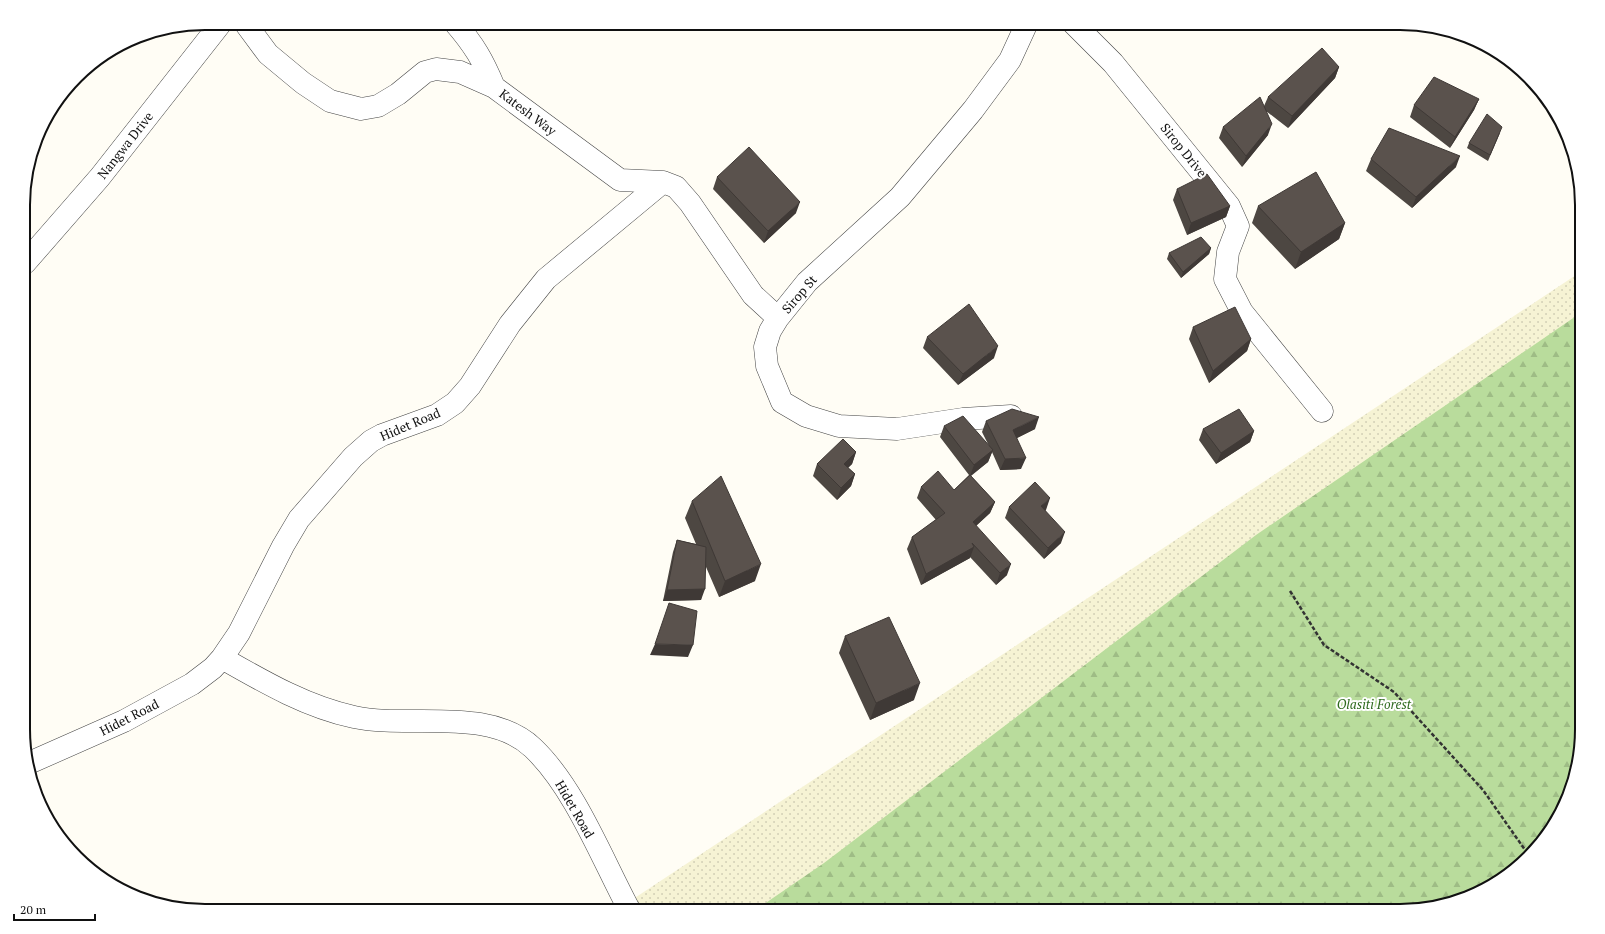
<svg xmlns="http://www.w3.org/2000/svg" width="1605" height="934" font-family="'PT Serif',serif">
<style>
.farmland{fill:url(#farmland-dots)}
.forest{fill:url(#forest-firs)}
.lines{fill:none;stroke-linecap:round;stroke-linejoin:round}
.minor-casing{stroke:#444;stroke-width:23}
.path{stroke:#333;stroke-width:2.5;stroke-dasharray:4 2;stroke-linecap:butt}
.minor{stroke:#fff;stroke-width:22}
.wall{fill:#4d4742}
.shaded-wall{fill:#3f3936}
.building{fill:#5a524d;stroke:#3f3936}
.labels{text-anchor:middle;stroke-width:4;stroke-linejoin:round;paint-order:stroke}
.street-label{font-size:13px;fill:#111;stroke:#fff}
.park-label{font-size:13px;font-style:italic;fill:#2f6b1f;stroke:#fff}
.rim{fill:none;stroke:#111;stroke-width:2}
</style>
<defs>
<pattern id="farmland-dots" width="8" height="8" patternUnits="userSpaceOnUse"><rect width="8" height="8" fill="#f6f3d4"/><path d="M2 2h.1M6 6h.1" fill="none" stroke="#d2cfb5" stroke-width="1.8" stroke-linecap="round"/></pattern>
<pattern id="forest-firs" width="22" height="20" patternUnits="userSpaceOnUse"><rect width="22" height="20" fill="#b9dc9c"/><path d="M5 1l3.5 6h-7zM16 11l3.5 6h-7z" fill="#9ebc85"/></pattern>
</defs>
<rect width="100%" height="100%" fill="#fffdf5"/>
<path class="farmland" d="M1582,271V741L1558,820L1529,858L1491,887L1412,911H615Z"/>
<path class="forest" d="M1582,312V741L1558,820L1529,858L1491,887L1412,911H754L824,863L1256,535Z"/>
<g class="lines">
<g class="minor-casing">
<path id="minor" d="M245,23L268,54L303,83L330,101L361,109L378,106L398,94L425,72L436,69L460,72L494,87L620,180L663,182L676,187L690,203L753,295L778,318
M455,23C474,45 483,60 494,87
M1073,23L1113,63L1229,206L1238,226L1228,252L1225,279L1242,312L1322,411
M25,263L100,177L221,23
M1011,416L963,419L897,429L839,426L806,416L782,402L767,366L765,347L770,331L778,318L807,282L900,197L973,110L1010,60L1027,23
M222,658C264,682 307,707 354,717C409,729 489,706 533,748C575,788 602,859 630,911
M29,763L124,721L192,684L213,668L222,658L239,633L283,546L299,519L353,457L371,441L382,435L437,415L455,403L470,386L510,324L546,279L663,182"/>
</g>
<path class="path" d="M1290,591L1324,645L1394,692L1483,790L1530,857"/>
<use href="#minor" class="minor"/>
</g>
<path class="wall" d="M1339,67L1335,78L1288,128L1266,111L1268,135L1242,167L1219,138L1223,127L1264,106L1268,97Z
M1479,99L1474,110L1450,148L1410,117L1414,105Z
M1500,133L1488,161L1467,148L1469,143Z
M1371,159L1456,167L1412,208L1366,171Z
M717,177L796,213L764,243L713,189Z
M1177,189L1230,206L1226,217L1187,235L1173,200Z
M1258,206L1345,223L1339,239L1295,269L1252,223Z
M1211,248L1209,254L1181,278L1167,259L1169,253Z
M1193,327L1251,339L1247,351L1209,383L1189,339Z
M927,337L994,358L958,385L923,348Z
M986,421L1035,429L1017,438L1021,469L1000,470L992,452L988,462L971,476L995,502L990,513L976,526L1007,575L996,585L970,557V558L921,585L907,549L912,537L936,520L917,498L921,487L954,490L969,475L940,437L944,426L989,446L982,432Z
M1203,429L1254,431L1250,442L1216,464L1199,440Z
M856,452L852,464L848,468L855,474L851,486L837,500L813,476L817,464Z
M692,501L755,581L719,597L706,567L701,600L663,601L673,552L677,540L696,544L685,518Z
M1009,507L1046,510H1045L1061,543L1044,559L1005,518Z
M845,636L914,700L870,720L839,653Z"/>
<path class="shaded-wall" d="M1339,67L1335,78L1288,128L1292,116Z
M1479,99L1474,110L1450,148L1455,137Z
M1272,124L1268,135L1242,167L1246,156Z
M1460,156L1456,167L1412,208L1416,197Z
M800,202L796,213L764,243L768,231Z
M1230,206L1226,217L1187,235L1191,223Z
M1345,223L1339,239L1295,269L1301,252Z
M1211,248L1209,254L1181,278L1183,272Z
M1251,339L1247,351L1209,383L1213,371Z
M998,346L994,358L958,385L963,374Z
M1039,417L1035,429L1009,442L1013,430Z
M1254,431L1250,442L1216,464L1221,453Z
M993,450L988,462L970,476L974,465Z
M856,452L852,464L840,475L844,464Z
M1026,458L1021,469L1000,470L1005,459Z
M855,474L851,486L837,500L841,488Z
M1050,498L1046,510L1037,518L1041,506Z
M995,502L990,513L968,533L973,522Z
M1065,532L1061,543L1044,559L1048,548Z
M974,547L970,558L921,585L926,574Z
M761,564L755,581L719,597L725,581Z
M1011,564L1007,575L996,585L1000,573Z
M705,589L701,600L663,601L667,590Z
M655,644L693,645L688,657L650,655Z
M920,683L914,700L870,720L876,703Z"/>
<path class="building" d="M1322,48L1339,67L1292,116L1268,97Z
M1434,77L1479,99L1455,137L1414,105Z
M1260,97L1272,124L1246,156L1223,127Z
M1487,114L1502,127L1490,155L1469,143Z
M1389,128L1460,156L1416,197L1371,159Z
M749,147L800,202L768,231L717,177Z
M1316,172L1345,223L1301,252L1258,206Z
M1207,174L1230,206L1191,223L1177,189Z
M1201,237L1211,248L1183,272L1169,253Z
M969,304L998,346L963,374L927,337Z
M1235,307L1251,339L1213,371L1193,327Z
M1012,409L1039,417L1013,430L1026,458L1005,459L986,421Z
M1239,409L1254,431L1221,453L1203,429Z
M963,416L993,450L974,465L944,426Z
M843,439L856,452L844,464L855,474L841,488L817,464Z
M938,471L954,490L970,475L995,502L973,522L1011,564L1000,573L972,543L974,547L926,574L912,537L945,513L921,487Z
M721,476L761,564L725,581L692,501Z
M1035,482L1050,498L1041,506L1065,532L1048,548L1009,507Z
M677,540L706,547L705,589L667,590Z
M669,603L697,611L693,645L655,644Z
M889,617L920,683L876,703L845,636Z"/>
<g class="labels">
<g class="street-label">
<text transform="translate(528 112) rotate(37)" y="5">Katesh Way</text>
<text transform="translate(125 145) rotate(-52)" y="5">Nangwa Drive</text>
<text transform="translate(1184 150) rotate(51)" y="5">Sirop Drive</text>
<text transform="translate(799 294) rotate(-49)" y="5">Sirop St</text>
<text transform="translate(410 424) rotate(-23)" y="5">Hidet Road</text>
<text transform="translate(129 717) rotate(-27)" y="5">Hidet Road</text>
<text transform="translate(575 809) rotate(60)" y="5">Hidet Road</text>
</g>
<g class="park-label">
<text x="1374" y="709">Olasiti Forest</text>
</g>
</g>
<path d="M0 0H1605V934H0ZM205 30H1400A175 175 0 0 1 1575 205V729A175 175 0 0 1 1400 904H205A175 175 0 0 1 30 729V205A175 175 0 0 1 205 30Z" fill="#fff" fill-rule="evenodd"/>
<path class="rim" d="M205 30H1400A175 175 0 0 1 1575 205V729A175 175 0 0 1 1400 904H205A175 175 0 0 1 30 729V205A175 175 0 0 1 205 30Z"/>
<path d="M14 914v6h81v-6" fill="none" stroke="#111111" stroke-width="2"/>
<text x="20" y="914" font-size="12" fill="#111111" stroke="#ffffff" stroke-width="3" paint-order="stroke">20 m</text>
</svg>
